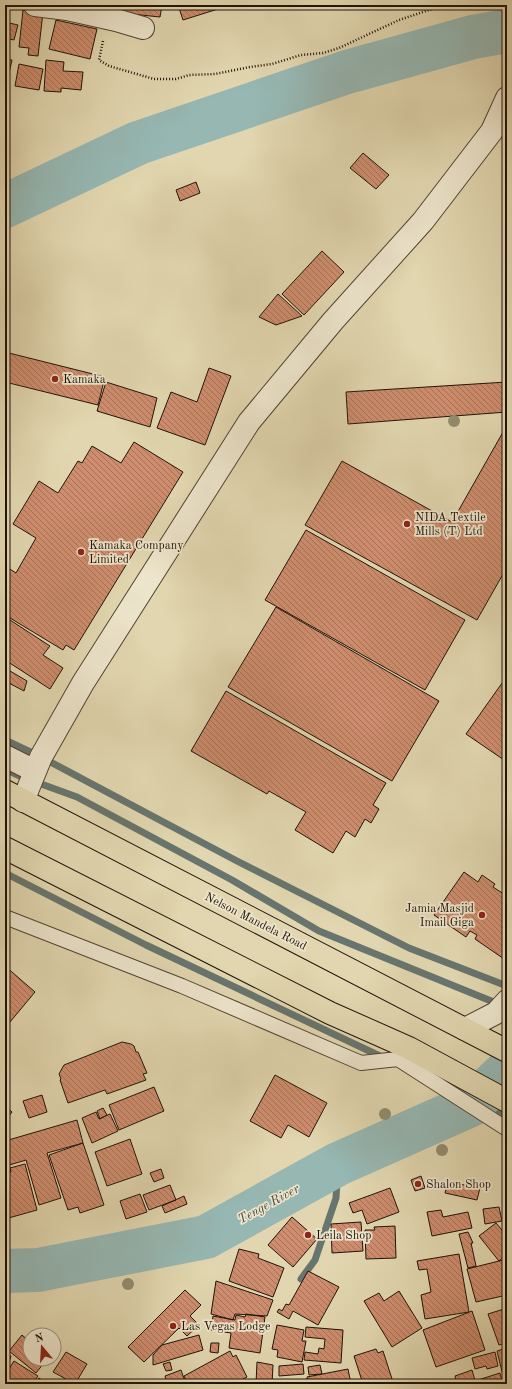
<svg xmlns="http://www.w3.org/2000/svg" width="512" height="1389" font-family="'Old Standard TT',serif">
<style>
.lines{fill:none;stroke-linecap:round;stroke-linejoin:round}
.stream{stroke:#67756e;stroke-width:7}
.river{stroke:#96b7b2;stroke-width:44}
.building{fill:url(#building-back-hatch);stroke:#201308}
.service-casing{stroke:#504432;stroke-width:16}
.minor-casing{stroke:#504432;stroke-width:24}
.primary-casing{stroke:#201308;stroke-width:24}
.path{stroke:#201308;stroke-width:2.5;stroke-dasharray:1 2;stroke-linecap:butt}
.service{stroke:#ece4cb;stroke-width:14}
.minor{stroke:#ece4cb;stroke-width:22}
.primary{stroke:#e1d6af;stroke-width:22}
.tree{fill:#928c6e}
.poi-dot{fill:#8f2418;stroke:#ece4cb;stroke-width:1.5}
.labels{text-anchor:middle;stroke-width:3.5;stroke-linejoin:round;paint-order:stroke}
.poi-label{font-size:12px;fill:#201308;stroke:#ece4cb;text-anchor:start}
.street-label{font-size:12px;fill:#201308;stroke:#ece4cb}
.water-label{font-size:13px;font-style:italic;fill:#494c44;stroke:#ece4cb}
</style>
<defs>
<pattern id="building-back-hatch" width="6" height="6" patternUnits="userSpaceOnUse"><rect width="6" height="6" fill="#ce8d6e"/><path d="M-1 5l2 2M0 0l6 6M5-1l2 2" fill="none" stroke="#a77258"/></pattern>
</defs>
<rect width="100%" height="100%" fill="#e1d6af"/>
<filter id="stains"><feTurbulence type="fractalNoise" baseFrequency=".005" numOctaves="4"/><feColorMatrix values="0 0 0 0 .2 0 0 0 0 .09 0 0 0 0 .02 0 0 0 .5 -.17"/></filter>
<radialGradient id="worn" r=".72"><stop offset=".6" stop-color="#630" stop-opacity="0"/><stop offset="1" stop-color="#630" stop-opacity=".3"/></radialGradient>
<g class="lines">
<path class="stream" d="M5,740L41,757L237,861L409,948L507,986
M5,769L22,777L77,797L232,880L319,931L501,1005
M5,873L146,945L384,1058
M478,1103L507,1117
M301,1279L315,1260L336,1198L338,1164"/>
<path class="river" d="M5,206L138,143L347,72L473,37L507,31
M5,1271L38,1270L206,1237L338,1164L471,1105L507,1071"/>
</g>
<path class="building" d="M80,5H115V8Z
M123,5H162L160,17L122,13Z
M178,5H216L218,9L183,20Z
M23,10L43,12L38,56L28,55L29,48L19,47Z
M56,20L97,29L90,59L49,49Z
M5,22L18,25L14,40L5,38Z
M5,59L12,60L7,82H5Z
M46,60L64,62L63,71L83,72L81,90L61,88V92L44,91Z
M19,64L43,69L39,90L15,86Z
M363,153L389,175L376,189L350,168Z
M196,182L200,193L180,201L176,190Z
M322,251L344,272L304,315L282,294Z
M278,294L302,316L276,325L259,317Z
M5,352L105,377L98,405L5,382Z
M209,368L231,376L205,445L157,428L171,392L197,402Z
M106,382L157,398L150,427L97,411Z
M507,382V412L348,424L346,392Z
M507,425V567L477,620L305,525L342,461L452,522Z
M134,442L183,472L74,650L66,645L63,650L5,615V566L16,573L36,538L13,524L39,481L58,493L78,461L82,463L92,446L121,463Z
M306,530L465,620L425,690L265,600Z
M276,607L439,701L392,781L228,687Z
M10,620L50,646L43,655L63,668L50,689L5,660V627Z
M5,668L27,681L24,691L5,681Z
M507,676V762L466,734Z
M226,691L386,783L373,805L379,809L371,823L365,819L355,837L346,831L333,853L295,830L306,812L269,791L267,794L191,751Z
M464,872L478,882L482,875L495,884L493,887L507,896V961L475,939L477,935L470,931L466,937L434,915Z
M5,966L35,992L5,1028Z
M122,1042L131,1044L134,1046L136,1052H138L147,1073L143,1074L146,1080L107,1094L105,1090L68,1103L60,1080L61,1079L59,1074L64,1065Z
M275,1075L327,1103L309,1137L288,1125L281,1138L250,1121Z
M154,1087L164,1111L119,1130L109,1105Z
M42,1095L47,1112L29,1118L23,1101Z
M5,1098L9,1101L5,1106Z
M6,1107L12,1112L5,1121V1108Z
M103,1108L107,1115L100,1119L97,1111Z
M96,1112L99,1119L110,1114L118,1131L92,1143L82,1118Z
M77,1120L83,1143L47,1153L61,1198L39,1205L26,1160L6,1166L8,1171L5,1172V1141Z
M130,1139L142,1174L107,1186L95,1152Z
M83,1143L104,1205L80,1213L78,1207L68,1210L49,1155Z
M25,1164L37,1210L5,1219V1174L11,1172L10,1168Z
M161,1169L164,1178L154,1182L150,1173Z
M421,1176L425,1188L415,1191L411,1180Z
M454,1183L480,1188L477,1200L445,1193L447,1185L453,1186Z
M170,1185L176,1200L149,1210L143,1195Z
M390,1188L399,1212L367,1224L362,1210L353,1213L349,1203Z
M140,1194L147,1212L126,1219L120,1201Z
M184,1196L187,1204L165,1213L162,1206Z
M499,1207L502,1221L485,1224L483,1209Z
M441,1210L443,1217L468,1212L472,1228L432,1236L427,1212Z
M292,1217L317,1239L293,1267L268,1245Z
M361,1222L363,1251L332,1253L331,1224Z
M496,1223L507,1236V1254L499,1261L479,1236Z
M395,1226L396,1258L366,1259L365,1230H375L374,1227Z
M468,1232L473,1243H471L476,1266L468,1268L459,1234Z
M239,1249L259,1254L258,1258L284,1268L273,1297L229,1281Z
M459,1254L469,1312L425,1319L421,1295L431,1292L427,1269L419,1270L417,1261Z
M507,1259V1295L476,1302L467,1269Z
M308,1271L339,1287L318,1325L293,1311L289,1319L277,1312L279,1309L282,1311L286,1304L289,1305Z
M216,1281L273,1300L267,1316L235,1314L233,1320L211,1314Z
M185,1290L201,1305L190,1316L199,1325L187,1336L179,1328L144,1362L128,1347Z
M399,1291L422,1328L392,1347L364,1301L379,1293L384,1301Z
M507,1308V1343L499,1345L488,1314Z
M472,1311L485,1350L436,1367L423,1330Z
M246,1314L265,1317L260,1353L229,1348L231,1333L211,1330L213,1316L235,1320L236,1315L245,1317Z
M277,1325L304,1330L302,1341H306L302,1362L277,1357L278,1350L272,1349Z
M306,1327L343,1330L341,1363L304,1360L305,1352L318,1354L319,1348L324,1349L325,1339L305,1337Z
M22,1335L30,1342V1359H39L44,1363L36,1373L9,1351Z
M199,1335L203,1350L153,1365V1355L162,1345Z
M211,1343H219L218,1353L210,1352Z
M507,1348V1384H505L497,1351Z
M376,1349L378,1353L383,1351L393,1382L387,1384H363L354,1356Z
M230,1351L233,1357L236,1355L247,1377L234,1384H188L184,1376Z
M66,1352L87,1364L75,1384L53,1372Z
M495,1352L498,1366L487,1369L486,1366L475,1369L472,1358Z
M5,1354L11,1356L7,1369H5Z
M14,1361L38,1376L32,1384H5V1375Z
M170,1362L172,1370L166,1371L163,1364Z
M257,1362L273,1365L272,1384H256Z
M303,1364L304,1374L279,1376V1366Z
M320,1365L322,1374L309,1375L308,1367Z
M348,1369L351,1384H309L307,1377Z
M181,1370L186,1384H167L165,1376Z
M472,1370L476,1384H457L455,1376Z
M500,1373L503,1384H479L478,1380Z
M39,1378L47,1384H35Z
M307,1379L308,1384H296V1381Z"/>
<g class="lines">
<g class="service-casing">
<path id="service" d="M5,917L182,986L361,1063L398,1059L507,1129"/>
</g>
<g class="minor-casing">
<path id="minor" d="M35,5L67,9L116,20L143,28
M5,756L35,771
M23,801L41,757L83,683L249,422L333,321L423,221L492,131L507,98
M465,1029L496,1013L507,1001"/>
</g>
<g class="primary-casing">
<path id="primary" d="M5,791L507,1051
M5,848L330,1013L409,1048L507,1101"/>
</g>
<path class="path" d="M103,41L99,60L109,66L154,79H176L189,75L215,74L250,67L272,64L301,55L323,53L339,48L399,20L444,5"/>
<use href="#service" class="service"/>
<use href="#minor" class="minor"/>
<use href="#primary" class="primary"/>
</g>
<g class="tree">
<circle cx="454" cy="421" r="6"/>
<circle cx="385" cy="1114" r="6"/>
<circle cx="442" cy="1150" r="6"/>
<circle cx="128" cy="1284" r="6"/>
</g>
<g class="poi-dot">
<circle cx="55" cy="379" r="4"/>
<circle cx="407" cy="524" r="4"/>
<circle cx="81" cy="552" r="4"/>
<circle cx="482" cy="915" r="4"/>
<circle cx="418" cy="1184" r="4"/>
<circle cx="308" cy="1235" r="4"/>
<circle cx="173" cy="1326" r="4"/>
</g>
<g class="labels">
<g class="poi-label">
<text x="63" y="383">Kamaka</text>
<text x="415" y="521">NIDA Textile<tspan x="415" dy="14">Mills (T) Ltd</tspan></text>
<text x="89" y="549">Kamaka Company<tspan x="89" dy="14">Limited</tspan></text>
<text x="474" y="912" text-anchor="end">Jamia Masjid<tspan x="474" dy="14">Imail Giga</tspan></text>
<text x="426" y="1188">Shalon Shop</text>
<text x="316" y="1239">Leila Shop</text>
<text x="181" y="1330">Las Vegas Lodge</text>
</g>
<g class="street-label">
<text transform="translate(256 921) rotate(27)" y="4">Nelson Mandela Road</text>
</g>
<g class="water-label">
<text transform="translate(268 1203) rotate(-29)" y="5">Tenge River</text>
</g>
</g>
<rect width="512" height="1389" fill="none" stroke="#e1d6af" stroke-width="20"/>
<rect x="6" y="6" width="500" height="1377" fill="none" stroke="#201308" stroke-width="2"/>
<rect x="10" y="10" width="492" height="1369" fill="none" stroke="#201308"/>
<g transform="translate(42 1347) rotate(342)"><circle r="19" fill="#ece4cb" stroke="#9a907d"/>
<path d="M0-3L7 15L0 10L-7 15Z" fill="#8f2418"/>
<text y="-6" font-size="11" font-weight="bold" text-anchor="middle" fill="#201308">N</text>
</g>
<rect width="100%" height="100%" filter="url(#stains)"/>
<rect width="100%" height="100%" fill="url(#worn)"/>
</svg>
